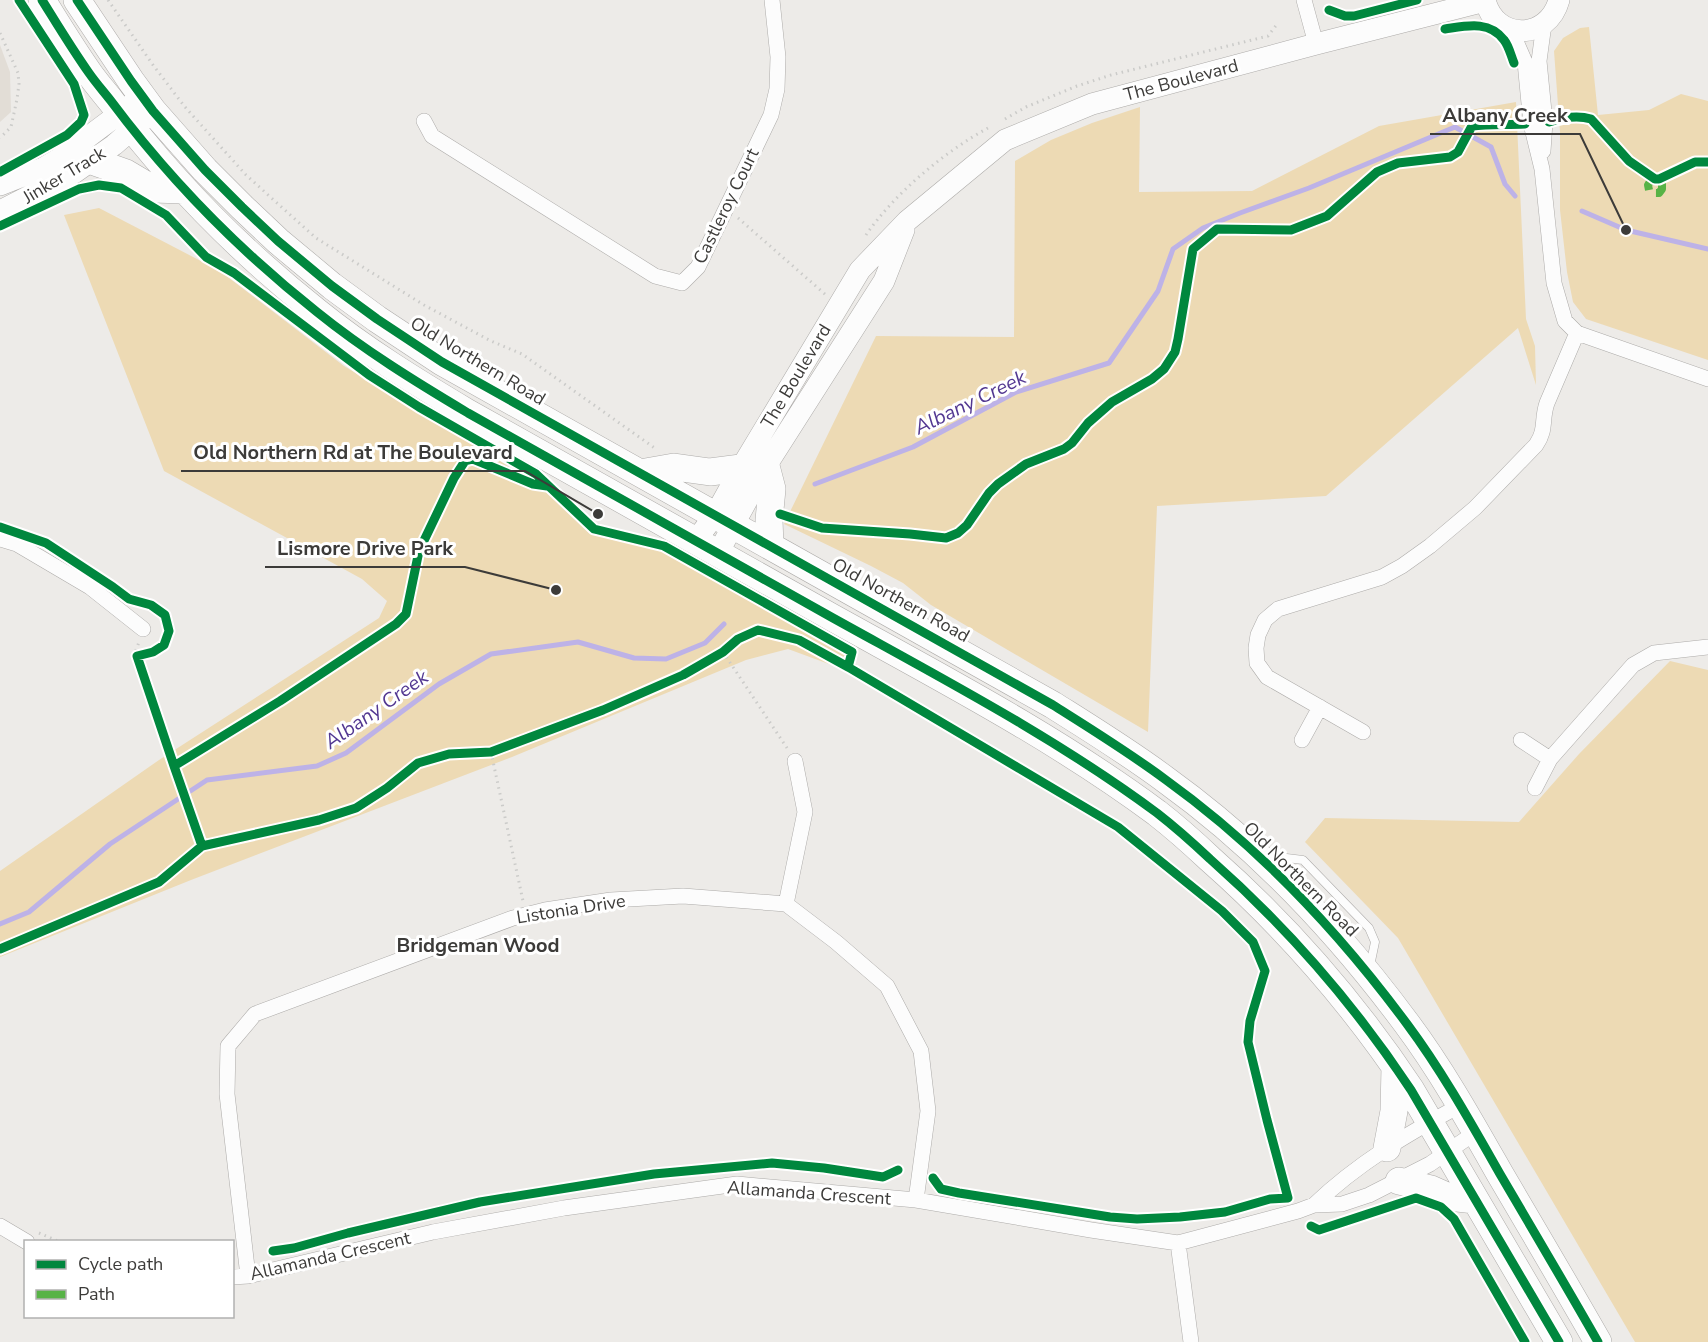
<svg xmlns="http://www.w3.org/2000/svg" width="1708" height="1342" font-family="'Nunito Sans',sans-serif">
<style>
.built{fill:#e2ddd6}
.green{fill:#eddab4}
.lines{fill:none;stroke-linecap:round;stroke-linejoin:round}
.stream{stroke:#bdb2e7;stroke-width:5}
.lane-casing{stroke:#adaba9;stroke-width:9}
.street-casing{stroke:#adaba9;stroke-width:16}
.secondary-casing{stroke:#adaba9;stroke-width:22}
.highway-casing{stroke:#adaba9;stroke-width:28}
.path{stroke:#cbcbc9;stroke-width:3;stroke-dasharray:1.5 4.5;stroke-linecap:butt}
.lane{stroke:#fcfcfc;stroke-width:8}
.street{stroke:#fcfcfc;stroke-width:15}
.secondary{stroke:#fcfcfc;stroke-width:21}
.highway{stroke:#fcfcfc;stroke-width:27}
.quiet{stroke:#57b346;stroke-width:8;stroke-dasharray:15 8;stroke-linecap:butt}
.cycleway-casing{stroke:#fff;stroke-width:13}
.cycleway{stroke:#00873e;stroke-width:9}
.labels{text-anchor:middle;stroke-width:6;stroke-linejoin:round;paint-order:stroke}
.street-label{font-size:18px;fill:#3c3b39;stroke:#fff}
.water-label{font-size:20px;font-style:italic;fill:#523791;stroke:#fff}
.neighbourhood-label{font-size:20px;font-weight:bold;fill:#3c3b39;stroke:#fff}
.leader{fill:none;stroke:#3c3b39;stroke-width:2}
.callout-dot{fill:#3c3b39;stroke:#fff;stroke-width:2}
.callout-label{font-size:20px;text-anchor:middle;font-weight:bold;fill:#3c3b39;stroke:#fff;stroke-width:6;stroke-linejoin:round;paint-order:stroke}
</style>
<rect width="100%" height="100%" fill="#edebe8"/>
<path class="built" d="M0,45L10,72L11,112L0,122Z"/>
<path class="green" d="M1589,27L1598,115L1649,110L1681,94L1708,101V360L1586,319L1573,302L1567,272L1560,210V132L1554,51L1563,38L1580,28Z
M1516,102L1526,319L1535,346L1536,385L1518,328L1326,496L1157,506L1148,732L931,605L903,583L871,566L784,524L876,336L1014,337L1015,161L1051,140L1092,123L1140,107L1139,192L1252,191L1379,126Z
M99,208L220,271L344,366L468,440L552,495L591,533L666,550L847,651L837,667L788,649L746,660L512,757L191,880L0,957V871L159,760L379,618L387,601L362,579L164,471L64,215Z
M1670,661L1708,670V1342H1635L1398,938L1305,842L1325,818L1519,822L1579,754Z"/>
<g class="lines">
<path class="stream" d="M1582,211L1626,230L1708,249
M815,484L913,447L1016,392L1109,363L1158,291L1173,249L1203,228L1240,213L1309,188L1455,127L1491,147L1505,184L1515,196
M0,924L29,912L110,844L207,780L317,766L346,753L439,684L491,654L578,642L634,658L666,659L705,643L724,624"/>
<g class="lane-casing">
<path id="lane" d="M1270,856L1303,860L1369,928L1375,942L1370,966"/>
</g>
<g class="street-casing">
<path id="street" d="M1304,0L1316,44
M1511,30L1525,62L1531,124L1542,169L1554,283L1565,321L1577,333L1708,379
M424,121L432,136L655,276L682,283L698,267L771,115L777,89L778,57L772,0
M1543,151L1545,122L1539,61L1544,24
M0,539L17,544L90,587L143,629
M1363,732L1267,677L1257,663L1256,648L1258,635L1265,620L1278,609L1382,577L1402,566L1430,546L1475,508L1536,445C1547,429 1541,420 1547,403L1577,333
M1302,740L1320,707
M1521,740L1550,759L1535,788
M1550,759L1633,665L1654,653L1708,647
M786,904L805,812L795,761
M1314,1205C1358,1163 1407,1134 1461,1105
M0,1226L27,1242
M1178,1243L1191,1342
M248,1276L227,1094L228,1046L255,1014L513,918L545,910L611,900L683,896L786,904L836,942L887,986L921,1051L928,1111L916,1200
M232,1277L248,1276L433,1232L564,1208L737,1184L916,1200L1091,1230L1178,1243L1298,1211L1314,1205L1342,1204L1369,1195L1430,1164L1476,1132"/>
</g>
<g class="secondary-casing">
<path id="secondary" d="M1485,0C1495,41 1548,41 1559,0
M0,185L43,168L60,158L132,104
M0,211L74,173L114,145L144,119
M696,540L715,515L741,468L860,270L907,221L1005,140L1092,104L1316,44L1485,1
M718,553L766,466L884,281L904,230"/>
</g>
<g class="highway-casing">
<path id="highway" d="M42,0C57,24 72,49 89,73C96,83 104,92 111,101C170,180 240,251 317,312C364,350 416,382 468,413C590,482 712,550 833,618C943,679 1056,738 1157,813C1175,827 1193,843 1210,859C1287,927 1354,1004 1411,1090L1559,1342
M77,0L131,81L153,111L205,170L242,207L278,241L332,286L377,319L442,362L1053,705C1091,729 1130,753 1166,780C1259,847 1339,932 1407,1024C1442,1071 1471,1123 1500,1174C1533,1230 1566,1286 1598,1342
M92,161L126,173L153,189L184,190
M766,466L772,489L769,520L770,546
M640,473L674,467L710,472L741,468
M1387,1148L1394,1111L1395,1067
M1399,1181L1431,1189L1449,1197L1475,1200"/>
</g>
<path class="path" d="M108,0L153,65L185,107L246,175L316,238L424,305L491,341L522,354L656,449
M1329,10L1347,16
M0,33L18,73L19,84L17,99L11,127L0,138
M1005,119L1026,107L1077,86L1111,75L1268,36L1278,23
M738,218L826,295
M866,235C894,194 944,152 988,128
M473,459V440
M133,600C139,601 146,602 152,605C165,612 175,632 163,645C157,653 145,654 137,656L174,766L280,701L396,624L406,614L419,551L454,478L465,461L473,459L533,484L547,486
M723,652L787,748
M137,656L135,653L139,642
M491,752L523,901
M174,766L202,846
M0,949L159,882L202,846L319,820L356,808L387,788L418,763L449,754L491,752L603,710L683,675L723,652L738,639L758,630L799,640L848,667
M1130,1219C1157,1221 1200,1217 1225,1212C1244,1208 1261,1199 1280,1198
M39,1233L60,1242
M301,1246L348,1233L480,1202L654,1174L772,1163L824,1168L883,1177L898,1170
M273,1251L292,1248"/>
<use href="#lane" class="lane"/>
<use href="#street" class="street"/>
<use href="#secondary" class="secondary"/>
<use href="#highway" class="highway"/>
<path class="quiet" d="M1655,179L1651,180L1648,185L1649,190L1653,193H1659L1662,189V183L1659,179"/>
<g class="cycleway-casing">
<path id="cycleway" d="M42,0C57,24 72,49 89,73C96,83 104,92 111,101C170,180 240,251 317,312C364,350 416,382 468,413C590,482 712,550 833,618C943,679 1056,738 1157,813C1175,827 1193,843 1210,859C1287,927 1354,1004 1411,1090L1559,1342
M77,0L131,81L153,111L205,170L242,207L278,241L332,286L377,319L442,362L1053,705C1091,729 1130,753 1166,780C1259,847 1339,932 1407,1024C1442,1071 1471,1123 1500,1174C1533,1230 1566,1286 1598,1342
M1329,10L1345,16H1354L1417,0
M1445,29C1466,26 1489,20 1504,40C1509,46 1511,56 1514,63
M1549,122C1561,118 1578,115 1591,119L1629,161L1655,179H1659L1695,162H1708
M0,172L67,135L81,122L84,115L74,84L19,0
M0,226L79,189L99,185L121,188L166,215L206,257L234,273L369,375L419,407L536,474L594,529L664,546L852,652L848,667L1118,827L1222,911L1253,942L1265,971L1250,1021L1248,1042L1267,1120L1288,1198L1270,1199L1225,1212L1180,1217L1137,1219L1110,1217L959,1193L941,1189L933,1178
M780,514L822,528L910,534L946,538L958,533L967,525L989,493L998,484L1026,464L1064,449L1072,443L1088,423L1112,402L1152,379L1164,369L1175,352L1178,339L1193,249L1217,229L1291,230L1327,216L1377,172L1398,163L1450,157L1458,152L1472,126C1490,124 1507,125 1525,124
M0,527L46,543L113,587L129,599L151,605L165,615L169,631L164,645L153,652L137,656L174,766L280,701L396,624L406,614L419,551L454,478L465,461L473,459L533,484L547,486
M174,766L202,846
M0,949L159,882L202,846L319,820L356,808L387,788L418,763L449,754L491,752L603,710L683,675L723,652L738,639L758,630L799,640L848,667
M1311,1226L1319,1230L1416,1198L1441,1207L1454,1219L1525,1342
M273,1251L294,1248L348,1233L480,1202L654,1174L772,1163L824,1168L883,1177L898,1170"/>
</g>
<use href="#cycleway" class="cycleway"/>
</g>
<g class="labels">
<g class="street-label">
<text transform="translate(1181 80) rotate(-15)" y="6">The Boulevard</text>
<text transform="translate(64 175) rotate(-31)" y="6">Jinker Track</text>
<text transform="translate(726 206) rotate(-64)" y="6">Castleroy Court</text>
<text transform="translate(478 361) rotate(31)" y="6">Old Northern Road</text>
<text transform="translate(796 376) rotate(-59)" y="6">The Boulevard</text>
<text transform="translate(901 600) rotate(29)" y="6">Old Northern Road</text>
<text transform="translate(1301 879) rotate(45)" y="6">Old Northern Road</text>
<text transform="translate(571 909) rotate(-9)" y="6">Listonia Drive</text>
<text transform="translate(809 1193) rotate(4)" y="6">Allamanda Crescent</text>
<text transform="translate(330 1256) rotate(-13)" y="6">Allamanda Crescent</text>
</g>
<g class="water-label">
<text transform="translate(970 402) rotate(-26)" y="7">Albany Creek</text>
<text transform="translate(376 709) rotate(-35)" y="7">Albany Creek</text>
</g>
<g class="neighbourhood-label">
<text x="478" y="952">Bridgeman Wood</text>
</g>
</g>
<path class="leader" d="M1626 230L1580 134H1430M598 514L525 471H181M556 590L465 567H265"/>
<g class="callout-dot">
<circle cx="1626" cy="230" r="6"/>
<circle cx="598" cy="514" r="6"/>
<circle cx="556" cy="590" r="6"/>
</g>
<g class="callout-label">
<text x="1505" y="122">Albany Creek</text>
<text x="353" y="459">Old Northern Rd at The Boulevard</text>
<text x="365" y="555">Lismore Drive Park</text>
</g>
<rect x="24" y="1240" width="210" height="78" fill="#ffffff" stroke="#b1b1b0" stroke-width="1.5"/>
<rect x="36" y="1260" width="30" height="9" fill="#00873e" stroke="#b1b1b0" stroke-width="1.5"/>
<text x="78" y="1270" font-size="18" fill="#3c3b39">Cycle path</text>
<rect x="36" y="1290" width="30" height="9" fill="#57b346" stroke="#b1b1b0" stroke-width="1.5"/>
<text x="78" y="1300" font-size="18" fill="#3c3b39">Path</text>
</svg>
